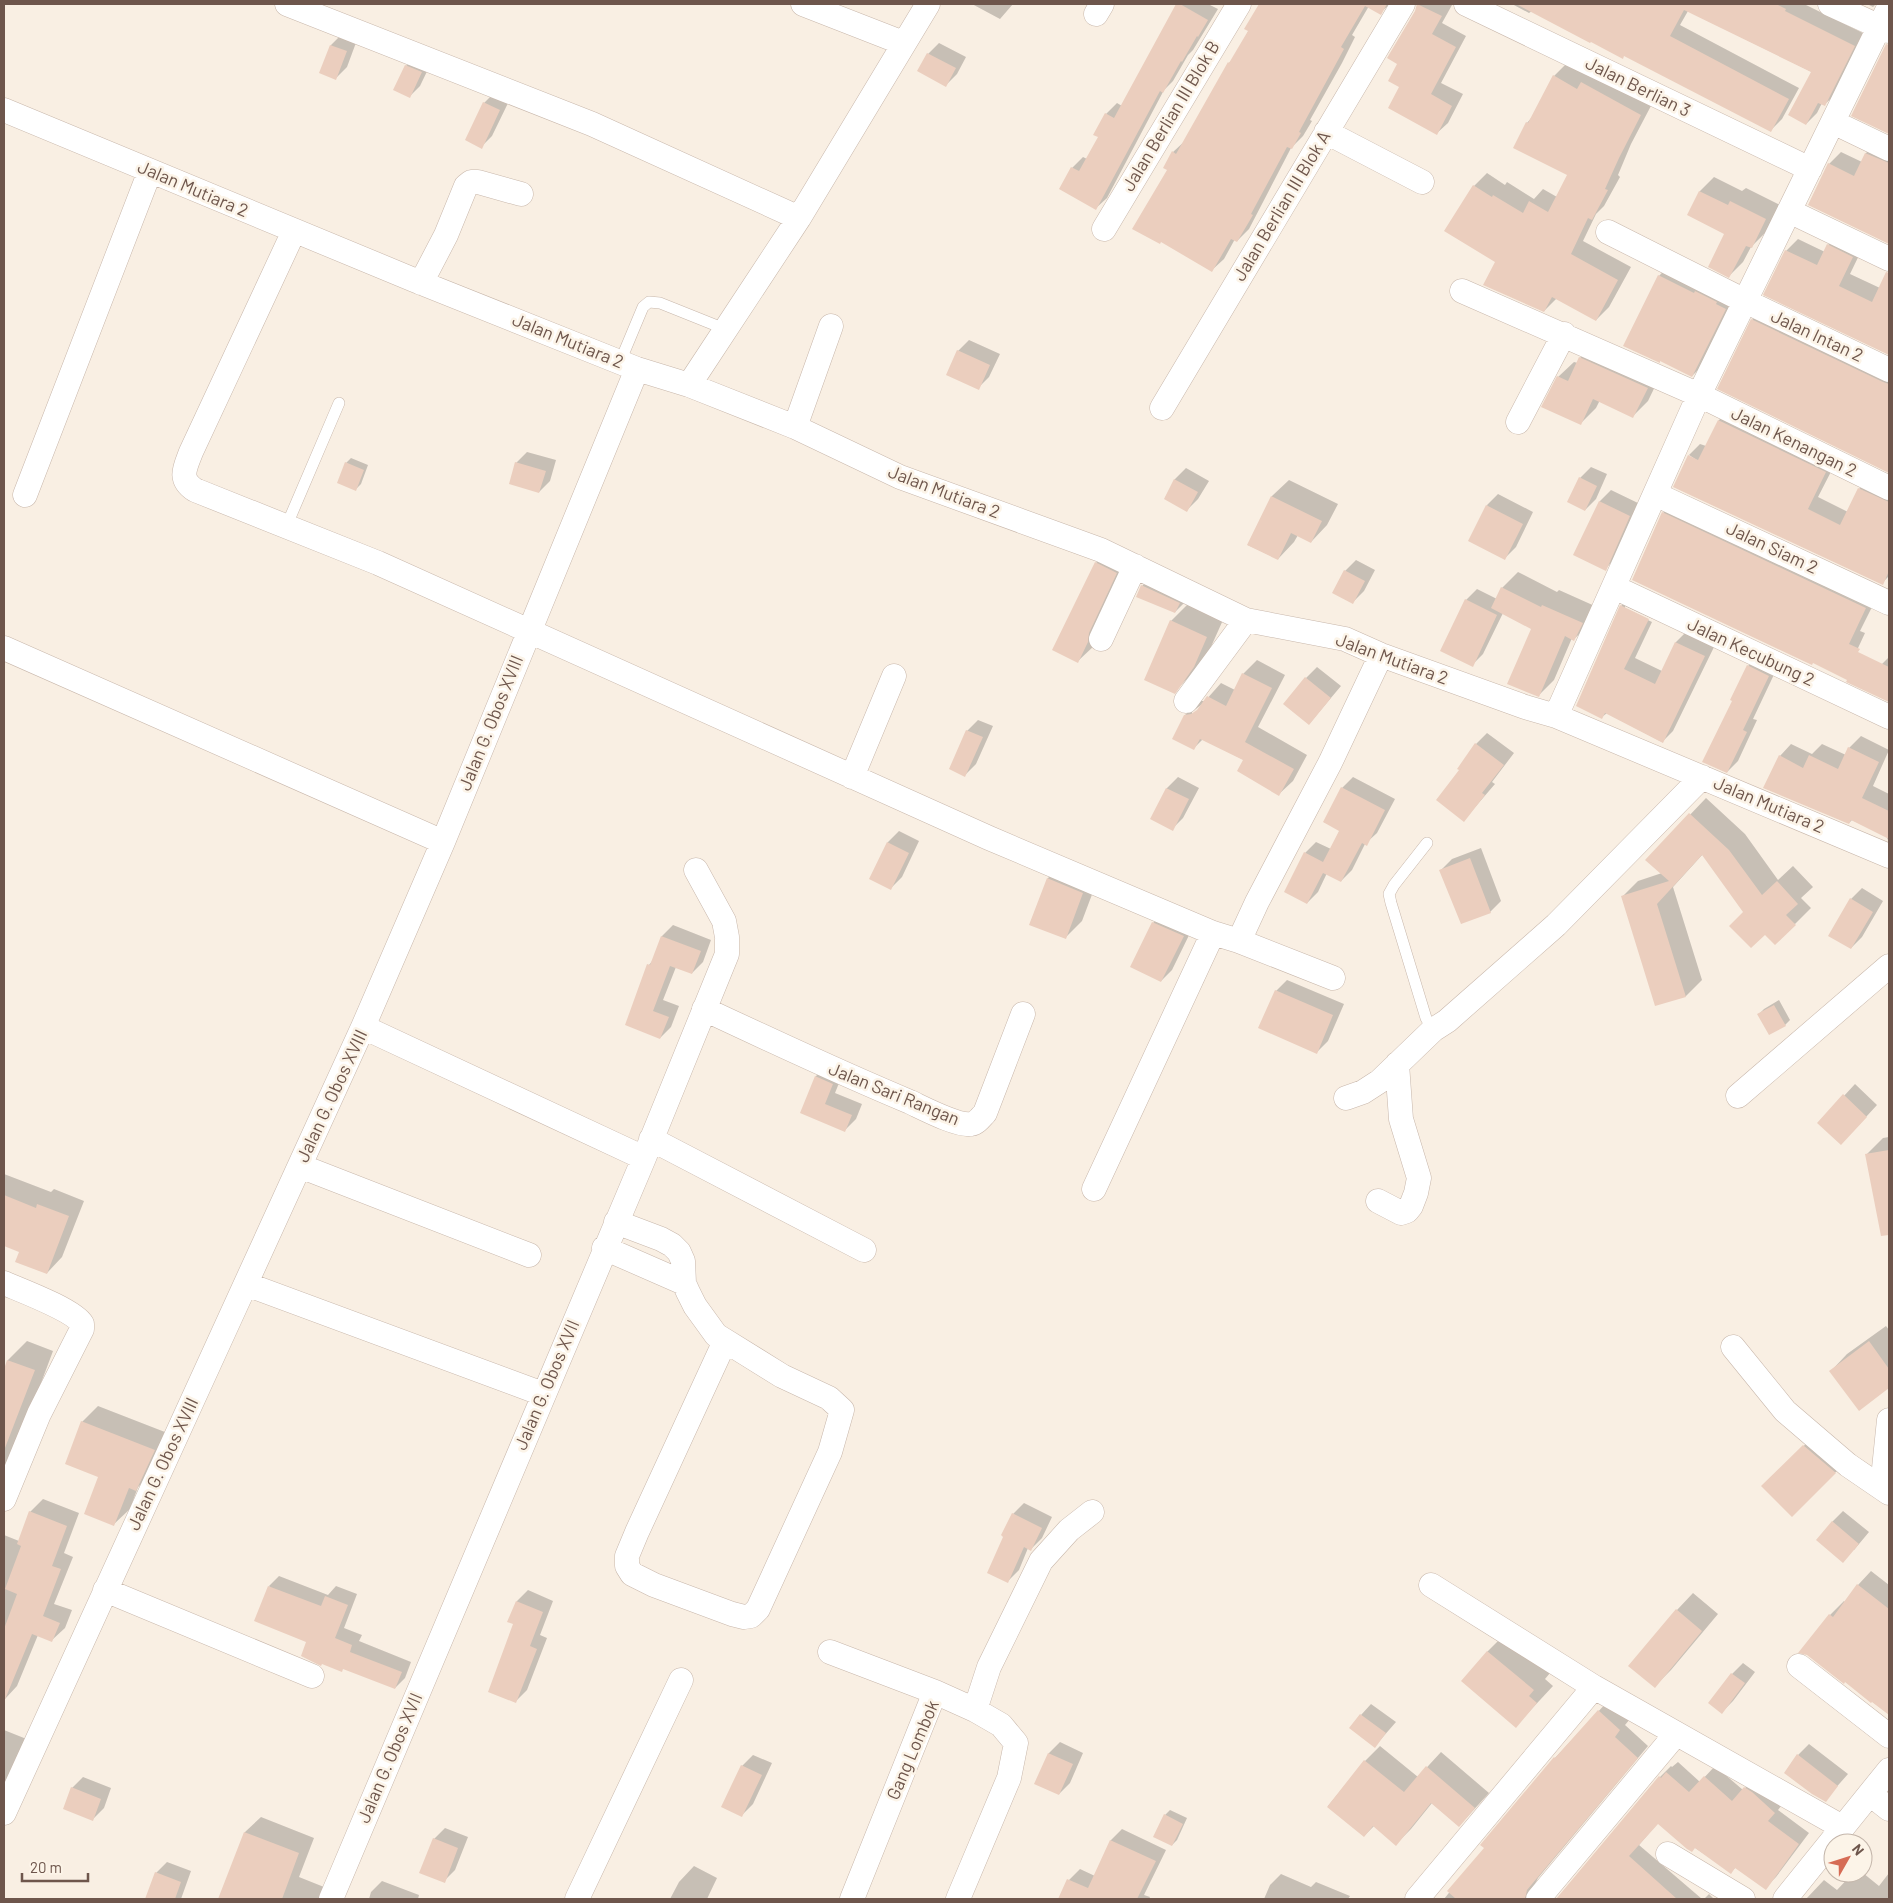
<svg xmlns="http://www.w3.org/2000/svg" width="1893" height="1903" font-family="Barlow,sans-serif">
<style>
.shadow{fill:#0003;fill-rule:evenodd}
.building{fill:#ebcebe}
.lines{fill:none;stroke-linecap:round;stroke-linejoin:round}
.service-casing{stroke:#c8b7ab;stroke-width:12}
.minor-casing{stroke:#c8b7ab;stroke-width:25}
.service{stroke:#fff;stroke-width:11}
.minor{stroke:#fff;stroke-width:24}
.labels{text-anchor:middle;stroke-width:5;stroke-linejoin:round;paint-order:stroke}
.street-label{font-size:18px;fill:#6e564c;stroke:#fcf4e8}
</style>
<rect width="100%" height="100%" fill="#f9efe3"/>
<path class="shadow" d="M972,4H1013L1000,19Z
M1177,4H1208L1218,9L1193,50L1188,55L1173,81L1164,90L1107,198L1096,208L1061,188L1072,168L1083,157L1087,159L1099,137L1095,134L1106,114L1117,103L1122,106Z
M1260,4H1390L1380,13L1369,6L1352,35L1355,37L1342,63L1310,120L1312,121L1303,136L1291,148L1249,229L1237,241L1235,239L1224,259L1212,270L1169,170L1173,152L1186,140L1229,63L1234,58L1249,30L1246,28Z
M1418,4H1449L1452,5L1442,23L1466,36L1441,83L1463,94L1448,123L1437,133L1401,86L1399,63Z
M1512,4H1804L1865,34L1836,94L1825,104L1822,103L1817,113L1806,124L1812,72L1688,11L1680,25L1799,88L1782,119L1771,130L1624,55L1532,11L1529,13Z
M1867,4H1876L1873,7Z
M342,34L357,40L347,67L336,78L331,45Z
M939,43L966,57L957,74L946,85L928,54Z
M1889,43V133L1853,115Z
M417,55L432,61L420,86L409,97L406,66Z
M1567,63L1653,102L1631,144L1618,175L1620,177L1604,206L1596,214L1583,241L1631,267L1609,307L1596,320L1557,298L1544,311L1496,261L1474,186L1487,173L1505,185L1507,182L1534,199L1543,189L1557,197L1569,174L1527,123L1532,117L1554,76Z
M495,92L510,99L492,136L481,147L484,103Z
M1878,141L1889,146V242L1809,204L1829,164L1841,152L1862,162L1866,153Z
M1714,177L1742,191L1746,188L1780,205L1765,233L1751,247L1743,262L1729,276L1726,234L1689,215L1700,191Z
M1840,233L1864,245L1850,274L1880,288L1889,272V353L1765,294L1786,251L1798,239L1825,252L1828,245Z
M1675,259L1742,292L1709,359L1692,376L1659,276Z
M1764,308L1889,368V471L1719,388L1752,320Z
M969,340L1000,354L989,377L978,388L958,351Z
M1595,343L1662,372L1648,401L1633,416L1600,400L1596,408L1581,423L1558,377L1574,362L1578,363L1580,358Z
M1731,408L1837,460L1818,497L1848,512L1859,489L1871,477L1889,486V576L1882,583L1689,455L1700,444L1706,446L1719,420Z
M527,452L556,460L550,481L539,492L516,463Z
M351,458L368,465L361,484L356,489L346,463Z
M1591,467L1607,474L1596,499L1585,510L1580,478Z
M1186,468L1209,481L1198,499L1187,510L1165,498L1175,479Z
M1289,480L1338,504L1327,525L1311,542L1298,535L1294,542L1278,559L1248,545L1272,496Z
M1611,490L1640,504L1616,558L1605,569L1575,555L1600,501Z
M1498,494L1533,512L1516,547L1505,558L1487,505Z
M1676,500L1878,595L1860,631L1865,633L1852,661L1663,513Z
M1113,546L1133,556L1095,645L1078,661L1096,563Z
M1356,560L1375,570L1364,591L1353,602L1345,571Z
M1518,572L1557,592L1559,590L1597,607L1590,624L1574,639L1572,638L1554,680L1539,695L1533,629L1503,613L1483,654L1472,665L1466,600L1477,589L1497,599L1502,588Z
M1153,575L1186,601L1175,612L1138,596L1142,586Z
M1632,595L1659,607L1653,619L1625,606V609L1652,622L1635,658L1662,671L1676,642L1687,631L1715,645L1673,731L1662,742L1607,713L1602,717L1621,606Z
M1188,604L1223,620L1210,649L1191,675L1174,692L1171,621Z
M1759,655L1779,664L1753,719L1757,720L1738,761L1727,772L1734,700L1748,666Z
M1889,657V701L1869,691L1882,664Z
M1257,660L1285,675L1258,727L1307,755L1293,781L1279,794L1244,760L1203,739L1194,748L1185,715L1200,701H1205L1221,683L1235,690L1243,674ZM1201,705L1202,707L1192,715V712Z
M1317,667L1341,686L1309,724L1306,678Z
M978,720L993,726L976,764L965,775L967,731Z
M1487,733L1514,753L1492,782L1495,784L1464,820L1460,770L1476,744Z
M1861,736L1889,750L1873,786L1889,794V840L1887,839L1888,837L1852,820L1849,823L1780,756L1791,744L1812,754L1822,744L1846,755L1849,748Z
M1178,777L1199,788L1183,818L1172,829L1152,818L1167,788Z
M1353,777L1395,799L1377,833L1365,844L1352,870L1341,881L1327,873L1318,892L1307,903L1305,853L1316,842L1331,849L1340,830L1324,822L1342,788Z
M1706,798L1745,834L1778,880L1793,866L1813,887L1801,898L1811,908L1795,924L1745,912L1703,854L1673,887L1702,980L1686,996L1656,1005L1622,897L1638,881L1662,873L1647,860Z
M899,831L919,841L902,877L891,888L871,878L888,842Z
M1481,848L1501,901L1490,912L1441,870L1452,859Z
M1065,862L1099,876L1082,921L1065,938L1030,924L1048,878Z
M1862,888L1883,901L1862,937L1851,948V899Z
M1164,912L1194,925L1172,970L1161,981L1153,923Z
M673,925L711,940L703,962L692,973L676,967L663,1000L679,1006L671,1027L660,1038L627,1025L649,965L653,960L662,936Z
M1287,980L1344,1004L1328,1041L1317,1052L1276,991Z
M1779,1000L1790,1020L1785,1025L1759,1014L1764,1009Z
M827,1066L843,1073L835,1093L862,1104L856,1119L845,1130L802,1113L816,1076Z
M1855,1084L1877,1105L1855,1129L1819,1123Z
M1889,1137V1208L1877,1211L1866,1155L1883,1138Z
M4,1174L51,1192L54,1189L84,1201L62,1257L47,1273L20,1251L4,1245Z
M1886,1326L1889,1330V1386L1859,1409L1831,1371L1847,1354Z
M27,1341L53,1351L4,1482V1373L8,1360Z
M98,1406L170,1434L152,1474L138,1487L130,1509L114,1524L82,1422Z
M1821,1429L1852,1456L1792,1515L1763,1486Z
M43,1499L79,1513L64,1553L73,1557L54,1604L72,1610L65,1628L52,1640L38,1635L17,1686L5,1699L4,1535L19,1541L30,1512Z
M1024,1503L1052,1517L1042,1538L1031,1549L1028,1548L1019,1570L1008,1581L1013,1514Z
M1843,1511L1869,1532L1854,1550L1832,1522Z
M1871,1571L1889,1585V1714L1808,1654L1800,1652L1830,1615L1844,1601L1845,1602L1858,1585Z
M279,1576L328,1595L336,1586L357,1594L344,1628L362,1635L359,1641L411,1662L405,1678L395,1688L308,1641L269,1586Z
M528,1590L553,1601L540,1635L547,1638L527,1690L516,1701L515,1623L517,1601Z
M1693,1593L1718,1614L1671,1670L1655,1686L1677,1610Z
M1504,1635L1550,1673L1545,1679L1553,1686L1516,1726L1487,1652Z
M1743,1663L1755,1672L1733,1701L1722,1712L1710,1703L1732,1674Z
M1609,1700L1630,1719L1625,1725L1648,1746L1538,1878L1535,1884L1541,1899H1444L1485,1848L1482,1845L1555,1758Z
M1371,1704L1396,1722L1375,1746L1361,1715Z
M4,1730L29,1740L4,1786Z
M1060,1742L1083,1753L1070,1783L1059,1794L1036,1784L1049,1753Z
M1809,1744L1848,1774L1825,1800L1798,1755Z
M1380,1746L1418,1777L1441,1752L1489,1793L1459,1826L1432,1803L1411,1829L1396,1844L1374,1826L1364,1836L1328,1806L1365,1761Z
M753,1755L772,1763L753,1804L742,1815V1766Z
M1678,1762L1700,1782L1715,1766L1743,1790L1756,1777L1785,1801L1778,1810L1809,1833L1776,1877L1765,1888L1736,1867L1731,1872L1658,1823L1639,1845L1702,1899H1557L1660,1777L1671,1766L1672,1767Z
M83,1777L111,1788L104,1808L93,1819L72,1788Z
M1170,1810L1187,1818L1177,1840L1172,1845L1165,1815Z
M261,1817L314,1838L299,1877L329,1889L325,1899H219L245,1832Z
M445,1828L468,1837L455,1870L444,1881L434,1839Z
M1122,1829L1166,1850L1144,1895L1150,1897L1149,1899H1060L1069,1880L1080,1869L1095,1876L1111,1840Z
M167,1862L191,1871L181,1899H146L156,1873Z
M694,1866L717,1878L707,1899H670L679,1882Z
M1853,1873H1863L1879,1886L1889,1873V1899H1806L1824,1880L1837,1890Z
M1281,1874L1311,1887L1316,1882L1350,1896L1348,1899H1264L1270,1885Z
M382,1881L419,1895L418,1899H369L371,1892Z
M1709,1894L1714,1899H1704Z"/>
<path class="building" d="M1176,4H1180L1208,20L1198,37L1197,36L1182,62L1181,61L1163,93L1160,91L1096,210L1059,189L1071,167L1079,171L1098,137L1093,135L1105,113L1114,118Z
M1259,4H1387L1381,15L1365,6L1341,47L1344,49L1299,132L1301,133L1292,149L1287,147L1251,214L1253,215L1237,242L1231,239L1212,272L1161,242L1160,244L1132,229L1167,170L1163,168L1172,151L1176,154L1228,62L1229,63L1248,31L1244,29Z
M1417,4L1442,16L1432,34L1456,47L1431,94L1452,106L1437,135L1388,108L1399,87L1388,81L1397,64L1387,58L1415,11Z
M1516,4H1776L1786,9L1785,11L1855,46L1825,106L1818,103L1806,125L1788,115L1811,72L1684,10L1670,36L1789,99L1771,132L1624,56L1623,59L1591,42L1590,43Z
M1886,44L1889,45V134L1851,116Z
M330,45L347,51L336,80L319,73Z
M927,53L956,68L946,87L917,71Z
M405,65L422,72L410,98L393,90Z
M1553,75L1577,89L1581,82L1641,115L1619,158L1605,189L1608,190L1592,220L1588,218L1571,254L1618,280L1596,321L1552,297L1544,312L1483,285L1495,262L1444,231L1473,185L1492,197L1493,195L1523,213L1529,201L1548,212L1567,175L1513,148L1526,122L1528,123Z
M483,102L500,110L482,149L465,140Z
M1865,153L1889,163V244L1808,205L1828,163L1854,176Z
M1699,191L1728,205L1730,201L1766,219L1752,248L1746,246L1729,278L1708,267L1724,234L1687,215Z
M1827,244L1853,257L1839,286L1872,302L1886,272L1889,273V355L1763,295L1785,250L1817,265Z
M1658,275L1694,293L1695,291L1717,302L1716,304L1726,309L1692,377L1660,361V363L1623,346Z
M1751,319L1883,382L1889,384V473L1717,389Z
M957,350L990,365L979,390L946,375Z
M1579,357L1648,388L1633,418L1593,399L1581,425L1541,407L1557,376L1568,381Z
M1718,420L1826,472L1808,509L1840,525L1858,488L1889,502V571L1883,585L1673,487L1688,455L1698,460Z
M345,462L364,470L356,491L337,483Z
M515,462L546,471L539,493L509,484Z
M1579,477L1597,486L1585,511L1567,502Z
M1174,479L1198,492L1187,512L1164,499Z
M1271,496L1322,521L1311,543L1291,533L1278,560L1247,545Z
M1599,501L1630,516L1606,571L1573,555Z
M1486,505L1523,524L1505,560L1468,541Z
M1662,512L1866,608L1849,644L1860,649L1858,652L1889,667V702L1846,682L1847,680L1813,663L1812,665L1632,580Z
M1095,562L1117,573L1089,633L1088,642L1078,663L1052,650Z
M1344,570L1365,581L1353,604L1332,593Z
M1141,585L1180,603L1175,613L1136,597Z
M1501,587L1541,607L1542,605L1583,623L1574,641L1565,636L1539,697L1507,684L1531,629L1491,608Z
M1465,599L1497,615L1473,667L1440,651Z
M1620,605L1649,619L1624,669L1655,684L1675,642L1705,656L1663,743L1605,713L1602,719L1576,706Z
M1170,620L1207,637L1194,667L1175,694L1144,680Z
M1747,665L1769,676L1743,730L1747,732L1727,773L1702,762L1732,701L1730,700Z
M1242,673L1272,688L1245,742L1294,769L1279,796L1237,771L1243,760L1200,739L1194,750L1172,739L1184,715L1191,714L1197,710L1207,696L1226,706Z
M1305,677L1331,698L1309,725L1283,704Z
M966,730L983,737L965,777L949,769Z
M1475,743L1504,765L1482,793L1485,795L1464,822L1436,800L1459,770L1457,769Z
M1848,747L1879,762L1862,798L1889,811V839L1851,820L1849,824L1763,788L1779,755L1803,768L1809,755L1838,769Z
M1341,787L1385,810L1367,846L1362,843L1341,882L1323,873L1307,904L1284,892L1304,852L1323,862L1339,831L1323,822Z
M1166,788L1189,799L1173,831L1150,819Z
M1689,813L1729,850L1762,895L1777,881L1798,904L1786,915L1796,925L1775,945L1765,935L1751,948L1729,926L1743,912L1702,855L1657,904L1686,997L1655,1006L1621,896L1669,881L1645,860Z
M887,842L909,853L891,890L869,879Z
M1470,858L1491,913L1461,924L1439,870Z
M1047,878L1083,893L1066,939L1029,925Z
M1850,898L1873,912L1851,949L1828,936Z
M1152,922L1184,936L1161,982L1130,967Z
M661,936L701,951L692,974L670,966L653,1011L669,1017L660,1039L625,1025L647,964L650,965Z
M1275,990L1333,1015L1317,1054L1258,1028Z
M1774,1005L1786,1026L1769,1035L1757,1014Z
M815,1076L833,1084L825,1104L852,1115L845,1132L800,1113Z
M1843,1094L1867,1117L1841,1145L1817,1123Z
M1889,1150V1235L1881,1236L1865,1154Z
M4,1195L36,1208L37,1204L69,1216L47,1274L15,1262L19,1252L4,1246Z
M1869,1341L1889,1369V1388L1859,1411L1829,1371Z
M7,1360L35,1370L5,1448H4V1369Z
M81,1421L155,1450L136,1491L129,1488L114,1526L84,1514L98,1477L65,1464Z
M1803,1445L1836,1473L1792,1517L1761,1486Z
M29,1511L67,1526L52,1566L61,1569L43,1616L60,1623L52,1642L32,1634L4,1702V1629L17,1594L5,1589L21,1546L17,1544Z
M1012,1513L1042,1528L1031,1551L1024,1547L1008,1583L987,1573L1003,1537L1001,1535Z
M1832,1521L1859,1544L1843,1563L1816,1540Z
M1857,1584L1889,1609V1715L1872,1702L1871,1703L1845,1682L1844,1684L1807,1655L1798,1653L1829,1614L1833,1617Z
M268,1586L321,1606L325,1596L348,1605L335,1638L352,1645L350,1652L402,1672L395,1689L343,1669L342,1672L322,1664L321,1666L301,1656L306,1642L254,1621Z
M516,1601L543,1612L530,1646L537,1649L516,1703L488,1692L513,1624L507,1622Z
M1676,1609L1702,1631L1655,1688L1628,1666Z
M1487,1651L1534,1690L1529,1696L1537,1703L1516,1728L1461,1681Z
M1731,1673L1745,1683L1722,1714L1708,1703Z
M1598,1710L1620,1730L1615,1737L1638,1758L1527,1890L1525,1899H1456L1447,1891L1484,1848L1480,1845L1554,1757L1555,1758Z
M1360,1714L1386,1733L1375,1748L1349,1728Z
M1048,1753L1073,1764L1059,1795L1034,1784Z
M1797,1754L1838,1786L1826,1802L1812,1794L1784,1773Z
M1364,1760L1404,1792L1426,1766L1475,1808L1459,1827L1431,1803L1396,1846L1373,1826L1364,1837L1327,1807Z
M741,1765L762,1775L742,1817L721,1807Z
M1666,1772L1689,1792L1704,1776L1732,1801L1744,1787L1752,1792L1775,1813L1768,1821L1799,1844L1766,1890L1735,1868L1731,1874L1695,1848L1692,1852L1687,1849L1658,1824L1629,1856L1677,1899H1556L1659,1776L1661,1778Z
M71,1787L101,1799L93,1821L63,1809Z
M1164,1814L1183,1824L1172,1846L1153,1837Z
M244,1832L299,1853L282,1899H218Z
M433,1838L458,1848L445,1883L419,1873Z
M1110,1840L1156,1861L1137,1899H1058L1067,1879L1088,1888Z
M155,1872L181,1882L175,1899H145Z"/>
<g class="lines">
<g class="service-casing">
<path id="service" d="M620,362L643,307L649,302L660,303L725,329
M286,527L339,403
M1427,843L1394,885L1389,894L1391,903L1426,1018L1433,1030"/>
</g>
<g class="minor-casing">
<path id="minor" d="M287,4L592,124L799,218
M803,4L903,43
M1466,4L1810,169
M1830,4L1889,31
M1096,14L1102,4
M4,110L414,280L637,369L689,385L795,427L900,477L1101,550L1246,620L1345,639L1381,655L1525,707L1556,716L1889,856
M1833,122L1889,149
M1326,132L1422,182
M1789,211L1889,259
M1104,229L1239,4
M294,231L191,452C185,468 178,479 195,490L378,563L989,838L1213,933L1239,941L1257,902L1330,763L1381,655
M1608,232L1745,301L1889,370
M421,283L446,235L466,186L471,182H478L521,194
M1462,291L1699,395L1889,488
M689,385L799,218L928,4
M1162,408L1403,4
M1518,422L1564,334
M795,427L831,326
M1655,494L1889,603
M25,495L150,171
M1614,587L1889,717
M1101,639L1135,566
M4,648L443,842
M1186,701L1246,620
M1556,716L1699,395L1889,7
M852,777L894,676
M1239,941L1333,978
M704,1009C772,1041 840,1073 910,1102C923,1108 957,1126 971,1124C977,1123 981,1117 985,1113L1023,1014
M363,1027L644,1158
M1738,1096L1889,966
M1346,1098L1363,1092L1380,1081L1433,1030L1447,1021L1556,925L1702,777
M651,1139L864,1250
M300,1166L529,1255
M1094,1189L1213,933
M1378,1201L1401,1213L1407,1211L1411,1206L1416,1193L1419,1178L1401,1119L1397,1064
M616,1222L661,1239L672,1245L679,1252L683,1261L684,1283L688,1292L695,1306L716,1335L782,1376L829,1398L842,1410L830,1452L758,1609L751,1616L744,1617L732,1614L654,1585L632,1574L627,1566V1556L637,1532L725,1341
M604,1248L684,1283
M4,1283C20,1290 74,1310 82,1324V1329L39,1414L4,1499
M246,1284L543,1394
M1733,1347L1785,1411L1848,1465L1889,1493
M1882,1488L1889,1420
M1431,1585L1594,1687
M105,1590L312,1676
M830,1652L935,1692
M1799,1666L1889,1736
M975,1710L989,1667L1041,1561L1069,1530L1092,1512
M1870,1794L1889,1809
M4,1813L363,1027L443,842L637,369
M1668,1854L1743,1899
M331,1899L644,1158L727,954V937L724,921L696,870
M577,1899L681,1680
M852,1899L935,1692L975,1710L1001,1725L1016,1743L1009,1778L958,1899
M1417,1899L1594,1687L1842,1827
M1538,1899L1676,1734
M1785,1899L1889,1770"/>
</g>
<use href="#service" class="service"/>
<use href="#minor" class="minor"/>
</g>
<g class="labels">
<g class="street-label">
<text transform="translate(1638 87) rotate(26)" y="6">Jalan Berlian 3</text>
<text transform="translate(1171 116) rotate(-59)" y="6">Jalan Berlian III Blok B</text>
<text transform="translate(193 189) rotate(23)" y="6">Jalan Mutiara 2</text>
<text transform="translate(1282 206) rotate(-59)" y="6">Jalan Berlian III Blok A</text>
<text transform="translate(1817 336) rotate(25)" y="6">Jalan Intan 2</text>
<text transform="translate(568 341) rotate(22)" y="6">Jalan Mutiara 2</text>
<text transform="translate(1794 442) rotate(26)" y="6">Jalan Kenangan 2</text>
<text transform="translate(944 492) rotate(21)" y="6">Jalan Mutiara 2</text>
<text transform="translate(1772 548) rotate(25)" y="6">Jalan Siam 2</text>
<text transform="translate(1751 652) rotate(25)" y="6">Jalan Kecubung 2</text>
<text transform="translate(1392 659) rotate(20)" y="6">Jalan Mutiara 2</text>
<text transform="translate(491 723) rotate(-68)" y="6">Jalan G. Obos XVIII</text>
<text transform="translate(1769 805) rotate(23)" y="6">Jalan Mutiara 2</text>
<text transform="translate(894 1094) rotate(22)" y="6">Jalan Sari Rangan</text>
<text transform="translate(332 1096) rotate(-65)" y="6">Jalan G. Obos XVIII</text>
<text transform="translate(547 1385) rotate(-67)" y="6">Jalan G. Obos XVII</text>
<text transform="translate(163 1464) rotate(-65)" y="6">Jalan G. Obos XVIII</text>
<text transform="translate(913 1750) rotate(-67)" y="6">Gang Lombok</text>
<text transform="translate(390 1758) rotate(-67)" y="6">Jalan G. Obos XVII</text>
</g>
</g>
<rect width="1893" height="1903" fill="none" stroke="#6e564c" stroke-width="10"/>
<g transform="translate(1848 1858) rotate(51)"><circle r="24" fill="#fcf4e8" stroke="#c3b5aa"/>
<path d="M0-4L9 19L0 12L-9 19Z" fill="#d66c55"/>
<text y="-8" font-size="14" font-weight="bold" text-anchor="middle" fill="#6e564c">N</text>
</g>
<path d="M22 1873v8h66v-8" fill="none" stroke="#6e564c" stroke-width="2.5"/>
<text x="30" y="1873" font-size="15" fill="#6e564c" stroke="#fcf4e8" stroke-width="4" paint-order="stroke">20 m</text>
</svg>
